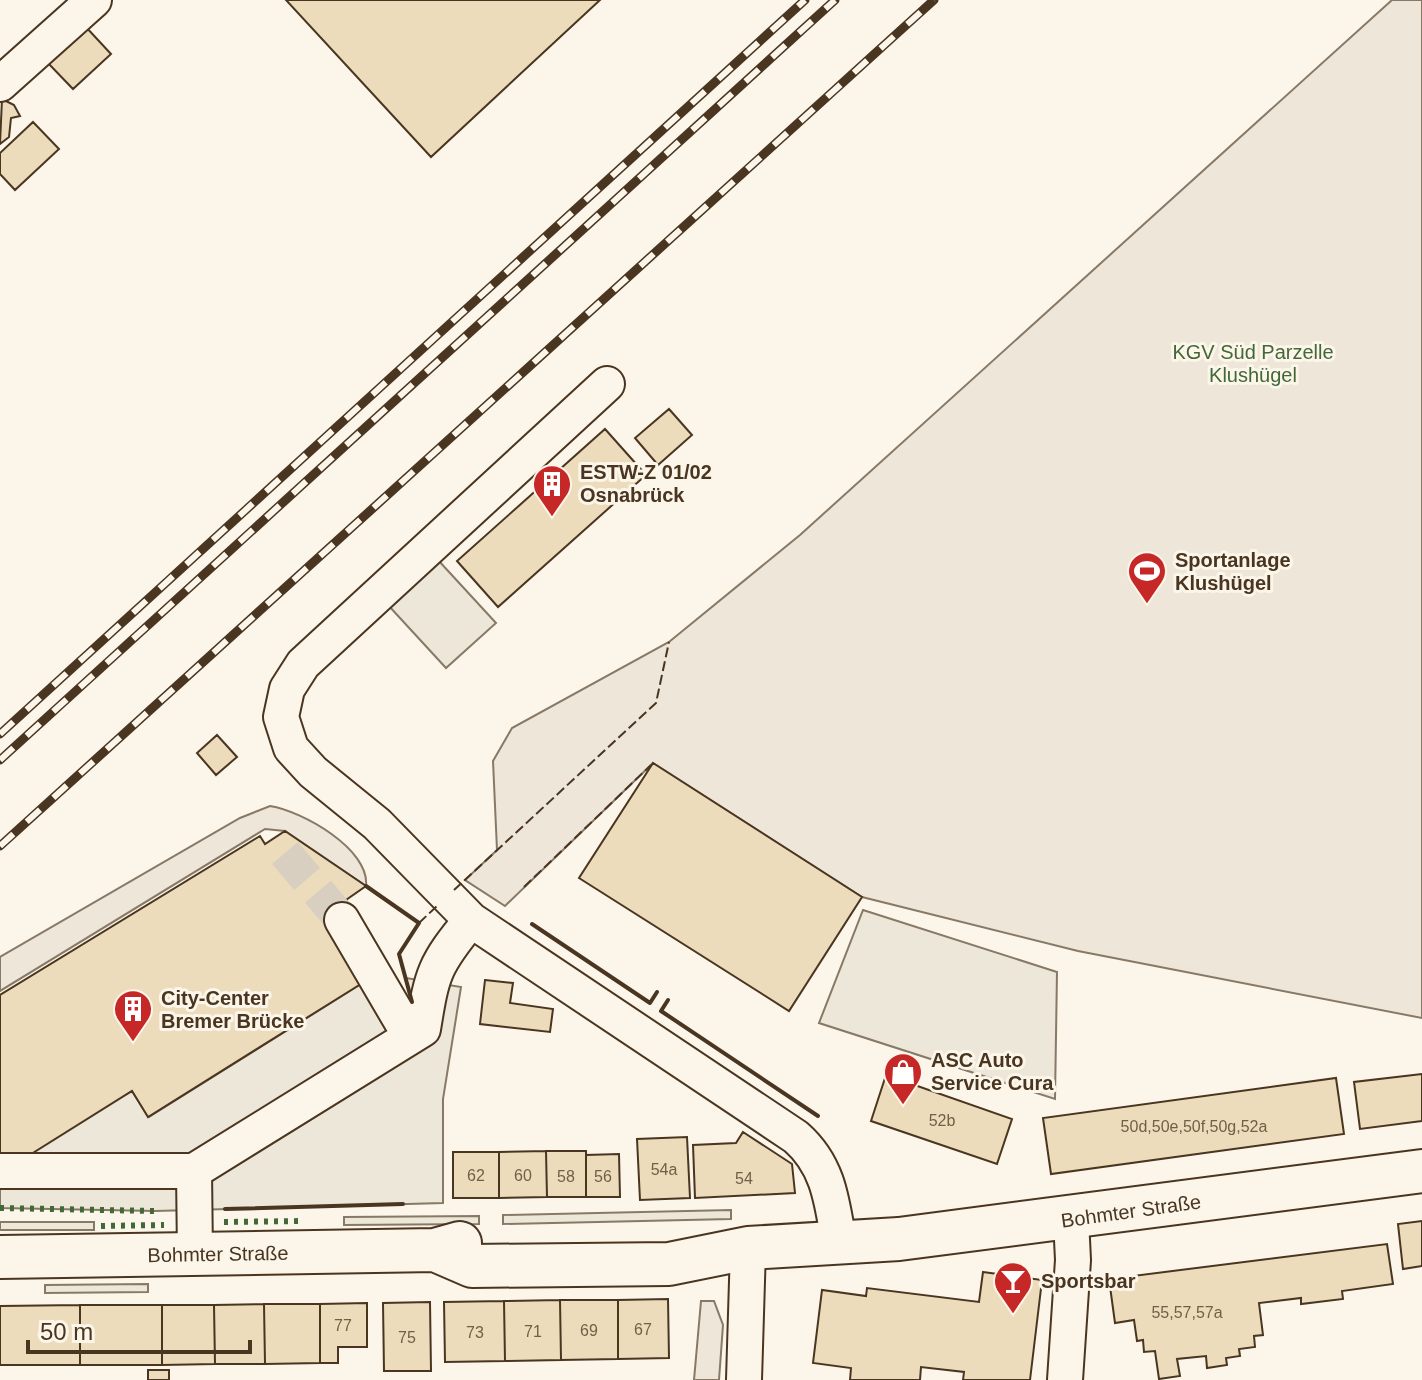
<svg xmlns="http://www.w3.org/2000/svg" width="1422" height="1380" font-family="Arial,sans-serif">
<style>
.green{fill:#ede6d9;stroke:#887966;stroke-width:2}
.parking{fill:#ede7d9;stroke:#887966;stroke-width:2}
.building{fill:#ecdcbc;stroke:#4a3520;stroke-width:2}
.lines{fill:none;stroke-linecap:round;stroke-linejoin:round}
.minor-tunnel{stroke:#d8cfc1;stroke-width:34;stroke-dasharray:34 17;stroke-linecap:butt}
.minor-casing{stroke:#4a3520;stroke-width:38}
.major-casing{stroke:#4a3520;stroke-width:46}
.minor{stroke:#fbf6e9;stroke-width:34}
.major{stroke:#fbf6e9;stroke-width:42}
.rail-casing{stroke:#4a3520;stroke-width:9}
.rail{stroke:#fbf6e9;stroke-width:6;stroke-dasharray:18;stroke-linecap:butt}
.hedge{stroke:#436837;stroke-width:6;stroke-dasharray:4 6;stroke-linecap:butt}
.fence{stroke:#4a3520;stroke-width:2;stroke-dasharray:10 4;stroke-linecap:butt}
.wall{stroke:#4a3520;stroke-width:4}
.labels{text-anchor:middle;stroke-width:6;stroke-linejoin:round;paint-order:stroke}
.number-label{font-size:16px;fill:#725f47}
.park-label{font-size:20px;fill:#436837;stroke:#fbf6e9}
.poi-label{font-size:20px;font-weight:bold;fill:#4a3520;stroke:#fbf6e9;text-anchor:start}
.street-label{font-size:20px;fill:#4a3520;stroke:#fbf6e9}
</style>
<rect width="100%" height="100%" fill="#fbf6e9"/>
<path class="green" d="M1392,0H1422V1018L1078,951L862,897L653,763L505,906L465,880L497,850L493,761L512,728L669,642L800,535Z
M270,806C302,811 370,849 366,886L285,831L265,829L0,991V957L240,818Z
M701,1301H714L723,1325L719,1380H694Z"/>
<path class="parking" d="M438,560L496,623L446,668L388,605Z
M863,910L1057,972L1055,1099L819,1023Z
M406,978L461,987L443,1099V1203L155,1211L0,1208V1161L132,1091L149,1117L364,982L417,1019Z
M731,1210V1219L503,1224V1215Z
M479,1216V1224L344,1225V1217Z
M0,1222H94V1230H0Z
M148,1284V1292L45,1293V1285Z"/>
<path class="building" d="M286,0H600L431,157Z
M85,26L111,54L73,89L47,62Z
M2,99L14,105L20,116L11,118L9,137L0,144Z
M33,122L59,149L15,190L0,174V153Z
M669,409L692,435L658,465L635,438Z
M605,429L646,475L498,607L457,561Z
M217,735L237,757L216,775L197,753Z
M653,763L862,897L789,1011L579,878Z
M285,831L366,886L346,900L354,912L364,982L148,1117L132,1091L20,1161H0V995L260,836L265,844Z
M485,980L513,983L510,1003L553,1009L550,1032L480,1024Z
M1422,1074V1121L1360,1129L1354,1082Z
M886,1075L1012,1119L997,1164L871,1121Z
M1336,1078L1344,1134L1051,1174L1043,1118Z
M743,1132L792,1164L795,1193L695,1198L693,1145L736,1143Z
M687,1137L690,1198L640,1200L637,1139Z
M546,1151L547,1197L499,1198V1152Z
M546,1151H586V1197H547Z
M453,1152H499V1198H453Z
M619,1154L620,1197H586V1155Z
M1422,1221V1266L1403,1269L1398,1224Z
M1387,1244L1393,1284L1342,1291L1343,1299L1301,1304V1298L1259,1303L1263,1335L1254,1336L1255,1347L1239,1349L1240,1356L1226,1358L1227,1365L1207,1368L1206,1356L1177,1359L1180,1376L1159,1379L1155,1351L1144,1352L1143,1340L1137,1341L1134,1320L1115,1323L1109,1279Z
M983,1272L1042,1280L1030,1380H963L964,1372L921,1367L920,1380H850L851,1368L813,1363L822,1290L866,1296L867,1288L979,1302Z
M668,1299L669,1358L618,1359V1300Z
M560,1300H618V1359L561,1360Z
M560,1300L561,1360L505,1361L504,1301Z
M504,1301L505,1361L445,1362L444,1302Z
M430,1302L431,1371H384L383,1303Z
M367,1303V1347H338V1363H320V1304Z
M264,1304H320V1363L265,1364Z
M264,1304L265,1364H215L214,1305Z
M80,1305H162V1365H80Z
M80,1305V1365H0V1306Z
M162,1305H214L215,1364L162,1365Z
M148,1370H169V1380H148Z"/>
<g class="lines">
<path class="minor-tunnel" d="M285,853L342,920"/>
<g class="minor-casing">
<path id="minor" d="M0,84L94,0
M607,384L303,664L287,689L281,717L291,748L313,772L377,824L471,920L796,1137C829,1166 832,1202 839,1243
M342,920L410,1036
M0,1171H194
M195,1255L194,1171L423,1029C432,973 434,965 471,920
M744,1380L748,1248
M1065,1380L1073,1260L1071,1219"/>
</g>
<g class="major-casing">
<path id="major" d="M435,1250L472,1266L669,1264L748,1248L899,1239L1422,1171
M0,1257L435,1250L460,1243"/>
</g>
<use href="#minor" class="minor"/>
<use href="#major" class="major"/>
<g class="rail-casing">
<path id="rail" d="M0,734L805,0
M0,760L835,0
M0,846L934,0"/>
</g>
<use href="#rail" class="rail"/>
<path class="hedge" d="M0,1208L155,1211
M224,1222L304,1221
M101,1226L164,1225"/>
<path class="fence" d="M524,887L651,765
M454,890L656,703L669,642
M419,923L437,906"/>
<path class="wall" d="M366,886L419,923L399,954L412,1002
M532,924L650,1003L657,992
M668,1000L661,1011L818,1116
M225,1209L403,1204"/>
</g>
<defs>
<g id="building-pin" transform="scale(2)"><path d="M0 17L-7.5 6A9.5 9.5 0 1 1 7.5 6Z" fill="#c62828" stroke="#fbf6e9"/><path d="M-4-6H4V6H1V3H-1V6H-4ZM-2.5-4.3h1.7v1.8h-1.7ZM.8-4.3h1.7v1.8H.8ZM-2.5-1h1.7V.8h-1.7ZM.8-1h1.7V.8H.8Z" fill="#fff"/></g>
<g id="stadium-pin" transform="scale(2)"><path d="M0 17L-7.5 6A9.5 9.5 0 1 1 7.5 6Z" fill="#c62828" stroke="#fbf6e9"/><path d="M0-5a6.5 5 0 1 0 0 10a6.5 5 0 1 0 0-10ZM-3.5-1.8h7v3.6h-7Z" fill="#fff"/></g>
<g id="shop-pin" transform="scale(2)"><path d="M0 17L-7.5 6A9.5 9.5 0 1 1 7.5 6Z" fill="#c62828" stroke="#fbf6e9"/><path d="M-5-2.5h2.3a2.7 3.5 0 0 1 5.4 0H5L5.5 6h-11ZM-1.5-2.5h3a1.5 2.3 0 0 0-3 0Z" fill="#fff"/></g>
<g id="bar-pin" transform="scale(2)"><path d="M0 17L-7.5 6A9.5 9.5 0 1 1 7.5 6Z" fill="#c62828" stroke="#fbf6e9"/><path d="M-6-5H6L.8 .8V4.5H3.5V6h-7V4.5H-.8V.8Z" fill="#fff"/></g>
</defs>
<g fill-rule="evenodd">
<use href="#building-pin" x="552" y="484"/>
<use href="#stadium-pin" x="1147" y="571"/>
<use href="#building-pin" x="133" y="1009"/>
<use href="#shop-pin" x="903" y="1072"/>
<use href="#bar-pin" x="1013" y="1281"/>
</g>
<g class="labels">
<g class="number-label">
<text x="942" y="1126">52b</text>
<text x="1194" y="1132">50d,50e,50f,50g,52a</text>
<text x="664" y="1175">54a</text>
<text x="476" y="1181">62</text>
<text x="523" y="1181">60</text>
<text x="566" y="1182">58</text>
<text x="603" y="1182">56</text>
<text x="744" y="1184">54</text>
<text x="1187" y="1318">55,57,57a</text>
<text x="343" y="1331">77</text>
<text x="643" y="1335">67</text>
<text x="589" y="1336">69</text>
<text x="533" y="1337">71</text>
<text x="475" y="1338">73</text>
<text x="407" y="1343">75</text>
</g>
<g class="park-label">
<text x="1253" y="359">KGV Süd Parzelle<tspan x="1253" dy="23">Klushügel</tspan></text>
</g>
<g class="poi-label">
<text x="580" y="479">ESTW-Z 01/02<tspan x="580" dy="23">Osnabrück</tspan></text>
<text x="1175" y="567">Sportanlage<tspan x="1175" dy="23">Klushügel</tspan></text>
<text x="161" y="1005">City-Center<tspan x="161" dy="23">Bremer Brücke</tspan></text>
<text x="931" y="1067">ASC Auto<tspan x="931" dy="23">Service Cura</tspan></text>
<text x="1041" y="1288">Sportsbar</text>
</g>
<g class="street-label">
<text transform="translate(1131 1211) rotate(-8)" y="7">Bohmter Straße</text>
<text transform="translate(218 1254) rotate(-1)" y="7">Bohmter Straße</text>
</g>
</g>
<path d="M28 1340v12h222v-12" fill="none" stroke="#4a3520" stroke-width="4"/>
<text x="40" y="1340" font-size="24" fill="#4a3520" stroke="#fbf6e9" stroke-width="6" paint-order="stroke">50 m</text>
</svg>
